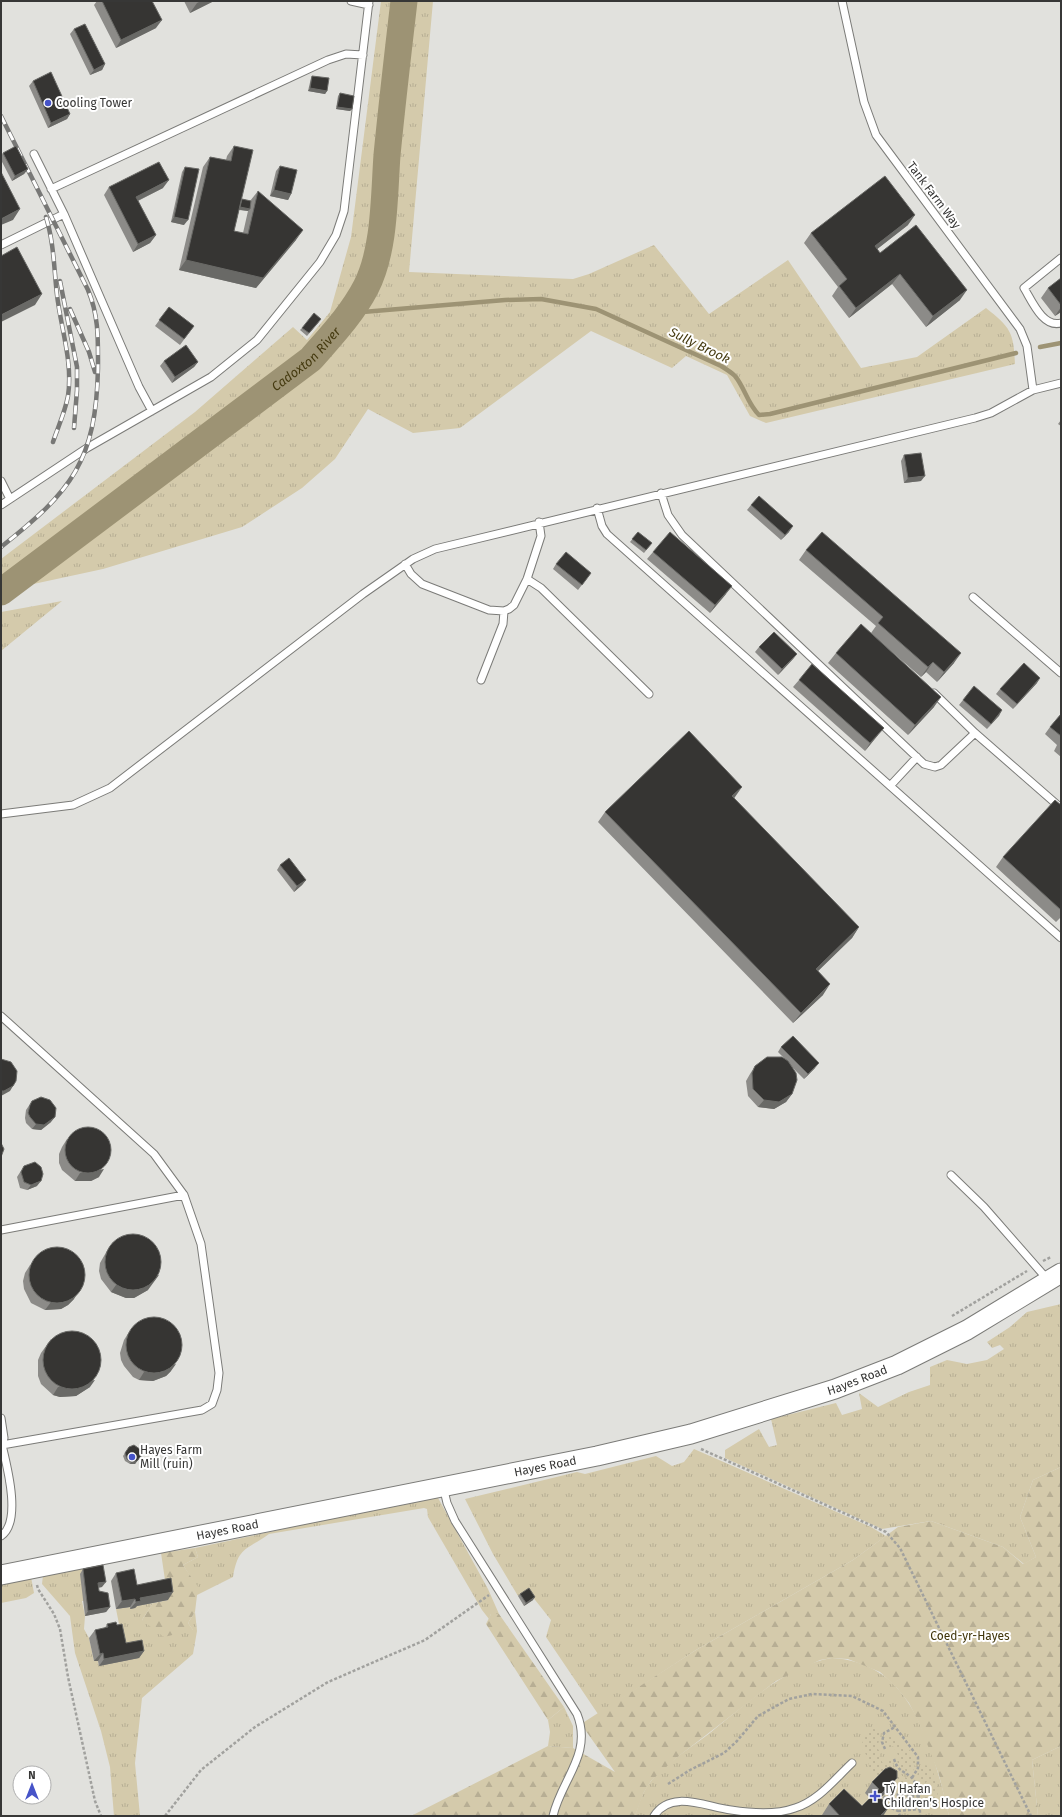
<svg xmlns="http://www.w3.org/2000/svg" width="1062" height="1817" font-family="'Fira Sans',sans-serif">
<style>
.grass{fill:url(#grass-tufts)}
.forest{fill:url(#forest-firs)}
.garden{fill:url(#garden-dots)}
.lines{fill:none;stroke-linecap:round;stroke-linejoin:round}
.stream{stroke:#9d9374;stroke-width:4.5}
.river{stroke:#9d9374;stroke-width:27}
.lane-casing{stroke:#7b7b78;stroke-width:9}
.secondary-casing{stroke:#7b7b78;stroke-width:21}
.path{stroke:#a1a19e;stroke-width:2.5;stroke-dasharray:3 2;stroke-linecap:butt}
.lane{stroke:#fff;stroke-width:7}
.secondary{stroke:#fff;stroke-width:19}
.rail-casing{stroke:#787876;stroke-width:4.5}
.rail{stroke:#fff;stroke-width:3;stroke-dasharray:9;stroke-linecap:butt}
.wall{fill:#8c8b88;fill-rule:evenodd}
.shaded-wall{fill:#696966}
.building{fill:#363533;stroke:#696966}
.poi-dot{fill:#4653c8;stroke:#fff;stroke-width:1.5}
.labels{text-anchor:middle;stroke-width:4;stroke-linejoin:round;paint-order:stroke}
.poi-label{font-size:12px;fill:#373736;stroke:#fff;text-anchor:start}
.street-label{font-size:12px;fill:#373736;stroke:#fff}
.park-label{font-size:12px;fill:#41360b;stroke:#fff}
.water-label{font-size:13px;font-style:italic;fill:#453a10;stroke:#fff}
</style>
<defs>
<pattern id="grass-tufts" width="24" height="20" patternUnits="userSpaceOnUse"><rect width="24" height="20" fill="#d4caab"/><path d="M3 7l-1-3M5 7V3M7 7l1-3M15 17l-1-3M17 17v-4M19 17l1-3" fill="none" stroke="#b7ae94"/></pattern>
<pattern id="forest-firs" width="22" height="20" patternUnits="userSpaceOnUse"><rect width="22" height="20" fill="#d4caab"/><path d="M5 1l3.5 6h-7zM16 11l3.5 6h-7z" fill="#b7ae94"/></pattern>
<pattern id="garden-dots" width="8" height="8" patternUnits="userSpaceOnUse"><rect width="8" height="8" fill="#d4caab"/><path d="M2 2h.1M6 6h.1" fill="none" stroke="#b7ae94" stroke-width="1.8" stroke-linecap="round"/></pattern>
</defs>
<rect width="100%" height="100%" fill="#e1e1dd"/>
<path class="grass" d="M381,1H433L409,272L573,279L589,274L654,245L709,314L788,260L861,368L917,357L986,308C1010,327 1014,332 1015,364L766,423L750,416L727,375L686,356L672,368L591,331L460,428L413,433L368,409L335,459L302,488L242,527L103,569L1,591V559L195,412L293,327L307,340L330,312L351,237Z
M62,601L1,651V612Z
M1061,1304V1467L1033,1480L1020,1517L1036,1557L1024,1564L1003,1547L931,1521L882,1529L725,1458V1450L759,1429L769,1447L777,1445L771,1419L836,1403L842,1415L862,1409L859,1393L878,1407L909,1392L930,1385V1367L947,1360L967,1364L987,1360L1004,1349L1000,1345L992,1348L987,1342L1010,1327L1027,1312Z
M694,1449L871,1527L886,1536L853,1560L696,1650L598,1714L546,1637L551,1620L528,1591L518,1596L493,1554L465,1499L577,1472L585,1474L656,1456L672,1466L684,1462Z
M437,1496L488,1589L499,1614H491L489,1619L482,1610L428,1517L427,1509L424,1508L269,1534C247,1550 238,1546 233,1577L197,1595V1587L183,1565L198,1557L195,1548Z
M99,1564V1570L84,1601H82L85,1616L84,1629L89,1638L94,1661H98L99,1666L120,1651L122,1639L116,1609L130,1607V1609L135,1606L153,1603L142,1620L193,1630L188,1623L195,1612L197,1631L193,1654L142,1698L135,1763L140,1816H114L110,1767L101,1731L75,1653L70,1616L42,1584L43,1575Z
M31,1577L34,1593L26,1598L1,1603V1584Z
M832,1658C848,1659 864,1663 878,1672C920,1696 939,1772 949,1816H635C639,1804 643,1790 652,1780C667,1763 688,1749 706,1736C742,1708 786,1665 832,1658Z
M564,1707L573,1726V1748L548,1746L550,1732L548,1720Z
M1061,1746V1816H1038L1032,1760Z"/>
<path class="forest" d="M1061,1467V1746L1032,1760L1038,1816H949L939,1775L920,1725L909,1703L897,1688L880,1672L848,1659L832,1658L820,1660L776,1681L675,1759L651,1781L644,1792L635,1816H411L548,1746L573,1748L615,1772L581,1724L696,1650L853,1560L898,1527L931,1521L1003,1547L1023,1564L1036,1557L1020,1517L1033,1480Z
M195,1548L198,1557L183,1565L198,1587L195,1612L188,1623L193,1630L164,1637L142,1620L153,1603L168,1600L161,1553Z
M491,1614H499L564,1707L548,1720L486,1624Z"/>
<path class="garden" d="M869,1726L881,1733L877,1748L881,1753L879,1755L883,1764L891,1760L898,1774L907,1778L914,1793L909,1795L887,1791L890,1788L868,1767L869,1760L861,1746Z
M891,1734L897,1741L911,1751L916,1761L913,1771L909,1773L899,1767L896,1757L898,1755L893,1746L888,1748L884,1742L886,1735Z
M922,1765L931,1766L938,1787L937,1802L930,1806L925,1803L922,1798L929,1785L927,1781L921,1790C913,1781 917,1774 922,1765Z
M890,1796L917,1801L918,1803L916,1806C906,1809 894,1808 886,1801Z"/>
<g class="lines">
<path class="stream" d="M351,313L505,300L541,299L596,309L721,366C726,369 731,372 735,376C745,388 747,403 759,415L770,414L1016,353
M1040,347L1061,343"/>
<path class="river" id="s1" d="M1,592L311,359C331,336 352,314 366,287C385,250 384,197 387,155C392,104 398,52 404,1"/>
<g class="lane-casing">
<path id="lane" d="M351,1L369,5
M842,1L864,102L876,135L1020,329L1027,346L1033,390
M34,154L64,214L139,387L152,411
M51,189L328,60L346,54L363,55
M1,245L64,214
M1061,258L1024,288C1032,301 1043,328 1061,323
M1,481L10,499
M661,493L668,515L682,535L924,764L935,767L941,765L975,733
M1,505L87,448L211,377L257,340L320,262L336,235L344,211L369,1
M597,508L602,526L607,534L1061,938
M405,564L411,574L422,584L489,610L504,611L509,609L514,605L527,579L541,536L539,522
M527,579L541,588L649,694
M973,597L1061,673
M481,680L503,624L504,611
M934,693L975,733L1061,808
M890,786L917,757
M1,814L73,805L110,788L363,594L413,559L435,549L975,418L991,413L1033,390L1061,383
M1,1016L154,1154L184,1195L201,1244L219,1373L217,1390L212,1404L202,1410L2,1445C7,1466 22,1522 1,1536
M951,1175L984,1207L1048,1280
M1,1230L184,1195
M1,1418L4,1438L1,1446
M443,1486L447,1503L455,1521L577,1714C593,1754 561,1780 553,1816
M654,1816C671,1789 706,1807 731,1810C750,1813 776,1815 795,1808C818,1801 835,1779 852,1763"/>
</g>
<g class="secondary-casing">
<g id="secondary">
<path id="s2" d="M1,1575L597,1456L691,1434L835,1389L897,1365L967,1330L1061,1273"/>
</g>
</g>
<path class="path" d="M1043,1261L1051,1257
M952,1316L1027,1271
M701,1449L886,1532L900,1548L1031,1816
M37,1585L38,1589L54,1614L60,1629L68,1677L95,1801L101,1816
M885,1749L882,1742L884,1733L895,1727
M894,1759C898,1771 902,1770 911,1777C919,1784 920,1806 920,1816
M668,1784L690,1770L724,1753L737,1741L758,1716L789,1699L812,1694L852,1696L883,1711L918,1757V1768L912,1778
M880,1802L887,1794C898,1794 908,1797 919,1796
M887,1806L898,1811L900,1816
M898,1811L920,1809
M165,1816L201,1770L255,1727L328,1682L425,1640L489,1595"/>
<use href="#lane" class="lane"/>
<use href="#secondary" class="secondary"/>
<g class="rail-casing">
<path id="rail" d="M1,116L88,290C99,316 98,340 98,368C96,461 72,491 1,547
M46,217C54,243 54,269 57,295C61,329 73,362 68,396C65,412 58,427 53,442
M60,281L77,367V390L74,428
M70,309L89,352L95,372"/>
</g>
<use href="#rail" class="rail"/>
</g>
<path class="wall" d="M97,1H152L156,28L116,48L94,5Z
M184,1H214L190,13Z
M74,29L105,64L102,70L90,75L70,34Z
M312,76L327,91L325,94L308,91L311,78Z
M33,81L70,114L67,119L48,128L29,86Z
M340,93L352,109L350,111L336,109L338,96Z
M234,146L242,199L250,201L258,191L296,240L256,288L179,270L203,167L210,157L226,160L227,156ZM239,210L248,211L243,233L234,231Z
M3,153L28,169L24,174L12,181L1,160V156Z
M280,166L291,194L288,200L270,196L276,171Z
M185,167L184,225L171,222L182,172Z
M109,187L163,188L138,201L156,235L150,243L133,252L104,195Z
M908,225L877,249L880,253L960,300L926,327L892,284L849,318L832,296L838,287L804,243L811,233Z
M1061,278V312L1055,316L1041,298L1048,288Z
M169,307L194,326L180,345L155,326Z
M319,322L307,336L300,330L302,328Z
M164,361L198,362L194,367L172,383L160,366Z
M1061,420V426L1058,424Z
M904,455L921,481L904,483L901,461Z
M751,505L789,532L781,540L747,510Z
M638,532L652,543L644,553L630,542Z
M806,550L954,663L937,682L926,672L921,677L885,646L934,707L908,735L828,663L836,653L871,633L876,626L799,560Z
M653,552L726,594L710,613L647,559Z
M556,564L591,573L578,590L553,569Z
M759,647L797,654L793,659L778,675L755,652Z
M799,680L878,735L865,751L793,687Z
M1037,683L1013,709L996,694L1000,689Z
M963,700L1002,710L987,729L959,705Z
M1061,714V757L1054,751L1057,745L1045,734L1050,727Z
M735,797L734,798L859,927L852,938L817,971L823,995L793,1023L598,822L605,812Z
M1061,805V917L1056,922L996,867L1003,857Z
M280,865L306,880L302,885L294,892L277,870Z
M781,1047L815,1068L804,1079L793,1068L792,1094L786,1102L774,1109L758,1107L748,1096L746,1081L750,1074L755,1066L784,1058L778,1052Z
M32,1101L51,1122L41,1130L32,1129L26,1123L25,1118L26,1110Z
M67,1139L99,1177L91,1181H75L62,1170L59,1163V1154L62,1147Z
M24,1166L37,1186L27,1190L20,1188L17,1177Z
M113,1242L148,1290L134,1298H126L111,1292L101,1279L99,1271L100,1263L108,1249Z
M30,1265L74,1299L68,1305L61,1309L45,1310L31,1303L24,1289L23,1281L25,1273Z
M129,1332L171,1371L166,1376L153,1381L139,1380L133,1377L124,1366L121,1360L120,1353L124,1340Z
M51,1339L90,1387L76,1396L60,1397L53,1395L41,1384L38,1376V1360L41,1353Z
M129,1447L142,1455L135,1464H130L125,1461L123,1456Z
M83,1569L102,1587L98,1588L99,1591L110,1607L106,1612L85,1616L80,1574Z
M116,1573L137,1585L168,1600L137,1606L135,1608L130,1609V1607L116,1609L111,1581Z
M520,1594L533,1600L524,1606L518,1596Z
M107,1624L117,1625L126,1643L144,1651L139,1658L99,1666L98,1661H94L89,1638L95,1630L105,1628Z
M872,1782L890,1788L880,1798L883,1816H824L822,1815L829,1804L862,1806L870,1798L865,1793Z"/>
<path class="shaded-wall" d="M201,1H214L190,13L197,3Z
M162,20L156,28L116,48L121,40Z
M105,64L102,70L90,75L94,70Z
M310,88L327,91L325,94L308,91Z
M337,107L352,109L350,111L336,109Z
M70,114L67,119L48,128L51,123Z
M28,169L24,174L12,181L15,176Z
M169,180L163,188L131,204L136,197Z
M274,190L291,194L288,200L270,196Z
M236,206L250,209L248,211L235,209Z
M20,209L13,220L1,225V219Z
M915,215L908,225L867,257L875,246Z
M174,217L188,220L184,225L171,222Z
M303,230L296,240L256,288L179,270L186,260Z
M156,235L150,243L133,252L138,244Z
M900,274L892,284L849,318L856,308Z
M967,290L960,300L926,327L933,316Z
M42,294L35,305L1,322V315Z
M1061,307V312L1055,316Z
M198,362L194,367L172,383L175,377Z
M925,476L921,481L904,483L908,478Z
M793,526L789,532L781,540L785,535Z
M732,586L726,594L710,613L715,605Z
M961,653L954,663L937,682L944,672Z
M797,654L793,659L778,675L782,669Z
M933,662L926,672L921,677L928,667Z
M1040,678L1037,683L1013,709L1017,704Z
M941,697L934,707L908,735L915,725Z
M1002,710L999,716L987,729L991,724Z
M884,728L878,735L865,751L870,743Z
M742,787L735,797L725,807L732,796Z
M306,880L302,885L294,892L297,886Z
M859,927L852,938L809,980L816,969Z
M830,984L823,995L793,1023L801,1013Z
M819,1063L815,1068L804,1079L808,1074Z
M13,1086L10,1091L1,1096V1091Z
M792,1094L786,1102L774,1109L758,1107L764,1100Z
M55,1117L51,1122L41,1130L32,1129L36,1124Z
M104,1169L99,1177L91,1181H75L80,1173Z
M41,1181L37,1186L27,1190L31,1185Z
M159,1275L148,1290L134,1298H126L111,1292L116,1285Z
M79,1291L74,1299L68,1305L61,1309L45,1310L51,1302Z
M176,1364L171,1371L166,1376L153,1381L139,1380L144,1372Z
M95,1380L90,1387L76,1396L60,1397L53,1395L58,1387Z
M137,1461L135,1464H130L131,1462Z
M106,1582L102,1587L94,1588L98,1583Z
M173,1592L168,1600L137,1606L135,1608L130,1609L136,1602L140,1598Z
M535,1597L533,1600L524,1606L526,1603Z
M135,1599L130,1607L116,1609L122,1601Z
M110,1607L106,1612L85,1616L88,1611Z
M144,1651L139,1658L99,1666L104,1659Z
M103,1653L98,1661H94L100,1654Z
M897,1778L890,1788L872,1807L879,1796Z
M889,1807L883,1816H880Z"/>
<path class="building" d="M102,1H152L162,20L121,40Z
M85,24L105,64L94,70L74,29Z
M51,72L70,114L51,123L33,81Z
M312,76L329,78L327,91L310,88Z
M340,93L354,96L352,109L337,107Z
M16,146L28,169L15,176L3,153Z
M234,146L253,150L234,231L248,234L258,191L303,230L263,278L186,260L210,157L231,161Z
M159,162L169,180L136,197L156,235L138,244L109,187Z
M280,166L297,170L291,194L274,190Z
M185,167L199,169L188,220L174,217Z
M1,172L20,209L1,219Z
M885,176L915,215L875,246L880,253L916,225L967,290L933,316L900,274L856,308L839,286L847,279L811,233Z
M242,199L251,201L250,209L240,207Z
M17,247L42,294L1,315V256Z
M1061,278V305L1048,288Z
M169,307L194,326L184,339L159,320Z
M314,313L321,319L309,333L302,328Z
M186,345L198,362L175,377L164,361Z
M921,453L925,476L908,478L904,455Z
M759,496L793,526L785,535L751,505Z
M638,532L652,543L646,550L632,539Z
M670,532L732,586L715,605L653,552Z
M822,532L961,653L944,672L933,662L928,667L878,623L883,617L806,550Z
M566,552L591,573L582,585L556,564Z
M861,624L941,697L915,725L836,653Z
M774,632L797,654L782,669L759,647Z
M1024,663L1040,678L1017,704L1000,689Z
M812,664L884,728L870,743L799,680Z
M974,686L1002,710L991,724L963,700Z
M1061,714V736L1050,727Z
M689,731L742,787L732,796L859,927L816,969L830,984L801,1013L605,812Z
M1055,800L1061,805V910L1003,857Z
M289,858L306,880L297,886L280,865Z
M793,1036L819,1063L808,1074L781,1047Z
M767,1057H782L788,1061L796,1073L797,1080L792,1094L779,1102L764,1100L753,1089L752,1073L755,1066Z
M1,1059L11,1062L17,1071L16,1081L13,1086L4,1091H1Z
M41,1097L50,1100L56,1108L55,1117L44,1125L36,1124L30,1117L28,1113L30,1105L32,1101Z
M65 1150a23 23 0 1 1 46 0a23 23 0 1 1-46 0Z
M1,1143L4,1149L1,1157Z
M35,1162L41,1167L43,1174L41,1181L31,1185L24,1182L21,1172L24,1166Z
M105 1262a28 28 0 1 1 56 0a28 28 0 1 1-56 0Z
M29 1275a28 28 0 1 1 56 0a28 28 0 1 1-56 0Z
M126 1345a28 28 0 1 1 56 0a28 28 0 1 1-56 0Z
M43 1360a29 29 0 1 1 58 0a29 29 0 1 1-58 0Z
M134,1445L141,1450L142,1455L137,1461L131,1462L127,1459L125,1453L129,1447Z
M103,1565L106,1582L98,1583L99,1591L108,1593L110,1607L88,1611L83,1569Z
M134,1569L137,1585L171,1578L173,1592L140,1598L141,1601L136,1602L135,1599L122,1601L116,1573Z
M529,1588L535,1597L526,1603L520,1594Z
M116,1622L117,1625L122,1624L126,1643L142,1640L144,1651L104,1659L103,1653L100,1654L95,1630L108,1627L107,1624Z
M890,1767L897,1771V1778L879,1796L889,1807L880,1816H840L829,1804L844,1789L862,1806L879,1789L872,1782L885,1769Z"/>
<g class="poi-dot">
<circle cx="48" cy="103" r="4"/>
<circle cx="132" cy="1457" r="4"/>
<path d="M873 1790h4v4h4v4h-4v4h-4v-4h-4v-4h4z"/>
</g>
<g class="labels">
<g class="poi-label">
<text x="56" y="107">Cooling Tower</text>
<text x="140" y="1454">Hayes Farm<tspan x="140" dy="14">Mill (ruin)</tspan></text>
<text x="884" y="1793">Tŷ Hafan<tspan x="884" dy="14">Children's Hospice</tspan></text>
</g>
<g class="street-label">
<text transform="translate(934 195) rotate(53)" y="4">Tank Farm Way</text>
<text dy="4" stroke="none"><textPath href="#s2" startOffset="879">Hayes Road</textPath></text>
<text dy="4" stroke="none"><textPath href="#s2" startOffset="555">Hayes Road</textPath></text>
<text dy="4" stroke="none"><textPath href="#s2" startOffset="231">Hayes Road</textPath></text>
</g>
<g class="park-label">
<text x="970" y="1640">Coed-yr-Hayes</text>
</g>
<g class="water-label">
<text transform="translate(700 345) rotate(26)" y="5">Sully Brook</text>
<text dy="5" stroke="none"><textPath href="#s1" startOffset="384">Cadoxton River</textPath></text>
</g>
</g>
<rect width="1062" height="1817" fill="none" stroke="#373736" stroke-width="4"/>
<g transform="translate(32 1785)"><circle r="19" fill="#ffffff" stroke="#afafaf"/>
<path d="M0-3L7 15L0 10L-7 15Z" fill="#4653c8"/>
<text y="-6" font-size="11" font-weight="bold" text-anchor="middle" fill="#373736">N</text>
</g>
</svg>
